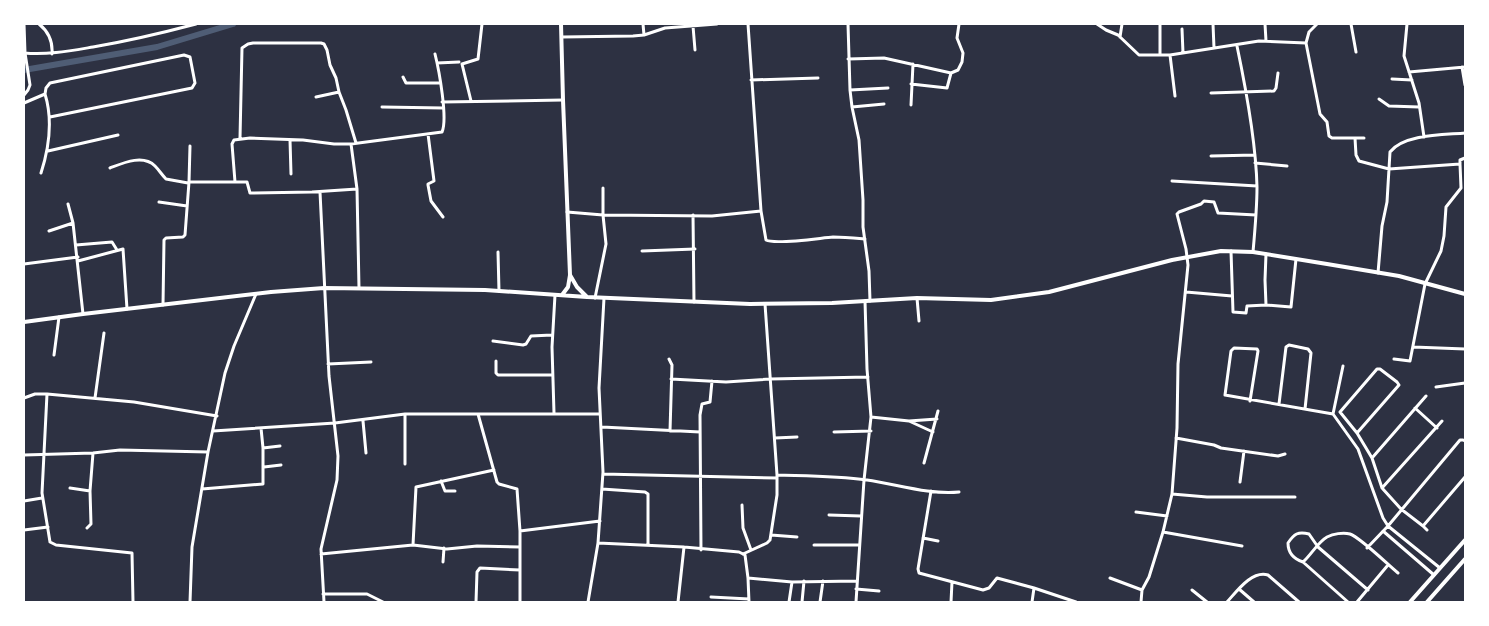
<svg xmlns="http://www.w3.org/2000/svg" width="1489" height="626" font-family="'Asap Condensed',sans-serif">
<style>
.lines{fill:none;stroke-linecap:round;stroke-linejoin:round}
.canal{stroke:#4f5d75;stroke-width:6}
.minor{stroke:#fff;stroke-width:3}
.tertiary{stroke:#fff;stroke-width:4}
.secondary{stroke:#fff;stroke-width:4}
</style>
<rect width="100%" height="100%" fill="#2d3142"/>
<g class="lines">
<path class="canal" d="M24,70L157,47L233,24"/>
<path class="minor" d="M39,24C49,32 53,41 52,54
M643,24L644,35
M748,24L761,211L766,240C775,245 820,238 833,237C844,237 854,238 865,239
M848,24L850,90L852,107L859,140L863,200V227L869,271L870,301
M1097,24L1106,30L1118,35L1139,55H1170L1259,41L1306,43L1309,32L1317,24
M1160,24V55
M1213,24L1214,48
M1265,24L1266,41
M1351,24L1356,52
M1407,24L1404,56L1419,103L1424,137
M693,26L695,50
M1182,29L1183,53
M562,37L633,36L644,35L665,28L717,24
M1120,37L1122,24
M1306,43L1320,114L1327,122L1329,136L1332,138H1364
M1237,46C1246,89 1256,142 1257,187C1257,208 1255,230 1253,252
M24,53C48,55 69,51 93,47C128,41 162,33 196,24
M1170,55L1175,96
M848,59L884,58L951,73L947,88L911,84
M437,63L459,62
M1462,67L1465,85
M1409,72L1465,67
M951,73L958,70L962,62L963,53L957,38L959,24
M403,77L406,83H440
M1392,79L1412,80
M751,80L818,78
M850,90L888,88
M1211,93L1274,91L1276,88L1278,73
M24,95L28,90L30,85L25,53L24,24
M316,97L339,92
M1379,99L1389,106L1419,107
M471,101L462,64L478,59L482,24
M442,102L563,100
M24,103L45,94L46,88L50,83L184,55L190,57L195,83L192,88L50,117
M911,105L913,64
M382,107L443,108
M852,107L884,104
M428,134L434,181L428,184V185L431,201L443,217
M240,138L242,48L248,44L253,43H321L324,44L327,50L330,65L336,78L339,92L346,110L356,143
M1355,138L1356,155L1359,161L1389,169L1460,164V160L1465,158
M290,140L291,174
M351,144L357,189L359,288
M48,151L118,135
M1211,156L1255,155
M1255,163L1287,166
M110,168C123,163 143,154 155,166C159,170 162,175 166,179L188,183
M41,173C49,148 53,120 45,94
M1172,181L1257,186
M189,182L190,146
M235,182H247L250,193L312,192L357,189
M603,188V215L712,216L761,211
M320,192L329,376L338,456L337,480L321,549L324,602
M159,202L187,206
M68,204L73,223L83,314
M567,212L603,215L606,244L595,298
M693,215L694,302
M49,231L73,223
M76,245L112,242L117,250
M642,251L695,249
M1231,251L1233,312L1246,313L1247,306L1266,305
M498,252L499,291
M1266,254L1265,280L1266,305L1291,307L1296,259
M78,261L123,249L127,309
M24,264L78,257
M1378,273L1382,226L1387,202L1390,152C1404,134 1444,135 1465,133
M1186,292L1232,296
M917,298L919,321
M163,305L164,240L166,238L183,237L185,235L189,182H235L232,144L234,140L250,138L303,140L334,144H351L442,132C448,119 439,70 435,54
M493,341L523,345L526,344L531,336L552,335
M1413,347L1465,349
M54,355L59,317
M669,359L672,365L670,431
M1394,359L1410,361L1425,284L1441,251L1444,236L1446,207L1461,188L1460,164
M496,361V373L498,375H552
M328,364L371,362
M671,379L726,382L770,379L868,377
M1436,387L1465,383
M24,398L35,394H47
M95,398L104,333
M1250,401L1258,351L1257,349L1234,348L1231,351L1225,395L1333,414L1358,449L1383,518L1388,526L1440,568
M1279,404L1286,347L1289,345L1308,349L1311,353L1305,409
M1415,408L1437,428
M554,413L552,347L555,295
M405,414V464
M478,414L497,482L499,484L517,489L520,531V602
M1333,414L1343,366
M871,417L909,421L937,419
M363,421L366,453
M909,421L933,432
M1442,421L1382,488L1401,509L1423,526L1465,477
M602,427L700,432
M213,431L335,423L405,414H599
M834,432L871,431
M1357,433L1399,385L1397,382L1380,369H1377L1340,412L1357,433L1372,458L1382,488
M775,438L797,437
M1176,438L1214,445L1221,448L1278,456L1285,454
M263,448L280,446
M24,455L93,453L120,450L208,452
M1372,458L1426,396
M924,463L938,411
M264,467L281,465
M603,474L777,478
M777,475C807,476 837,476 867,480C896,484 929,495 959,492
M441,481L445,491H455
M1240,482L1244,451
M70,488L90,491
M202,489L263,484V448L261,428
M602,489L645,492L648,494V545
M931,491L918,569L919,573L983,590L989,588L997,578L1034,588
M1172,494L1207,497H1295
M24,501L42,498
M742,505L743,528L751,550
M1136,512L1167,516
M829,515L861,516
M1423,526L1427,530
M87,528L91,524L90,491L93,453
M24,530L48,527
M520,531L600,521
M1383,531L1434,575
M1163,532L1242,546
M771,535L797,537
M923,538L938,541
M598,543L684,547L739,552L745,555L748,578L792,582L857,581
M413,545L447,549L477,546L520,547
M814,545H859
M1367,548L1388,526L1460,440H1463L1465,441
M701,550L700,415L702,404L710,402L712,381
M321,554L413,545L416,487L494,470
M743,554L767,543L770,540L777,495V475L765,304
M443,562L444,548
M1303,562L1348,602
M748,578L749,602
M1110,578L1142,590
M856,589L879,591
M1239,589L1254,602
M1192,590L1207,602
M1368,590L1318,547L1309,534C1298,531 1294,534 1288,543C1288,553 1294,559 1303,562C1311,555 1318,542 1327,537C1333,534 1343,532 1350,534C1361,538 1387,564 1398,573
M323,594H367L383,602
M711,597L749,599
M133,602L132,553L56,545L50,542L42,493L47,394L134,402L217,416
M190,602L192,547L208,452L225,373L234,346L256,294
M476,602L477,572L480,568L520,570
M588,602L598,543L603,472L599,388L604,298
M678,602L684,547
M789,602L792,582
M802,602L804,581
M820,602L823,581
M856,602L864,480L871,417L867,369L865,301
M951,602L952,582
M1032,602L1034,588L1076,602
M1141,602L1142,590L1149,577L1163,532L1172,494L1177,428L1178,364L1188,265L1186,249L1177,214L1179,212L1201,204L1204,201L1214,202L1218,213L1256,215
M1227,602C1237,591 1252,570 1268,575L1299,602
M1357,602L1388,565"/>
<path class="tertiary" d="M1410,602L1465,540
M1427,602L1465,559"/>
<path class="secondary" d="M561,24L563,100L570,275L568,287L562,295
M570,275L577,287L587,297
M24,322L83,314L271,292L324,288L485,290L587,297L750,304L832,303L917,298L991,300L1049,292L1172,260L1221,251L1253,252L1327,264L1399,276L1465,294"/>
</g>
<rect width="1489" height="626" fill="none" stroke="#ffffff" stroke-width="50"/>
</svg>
